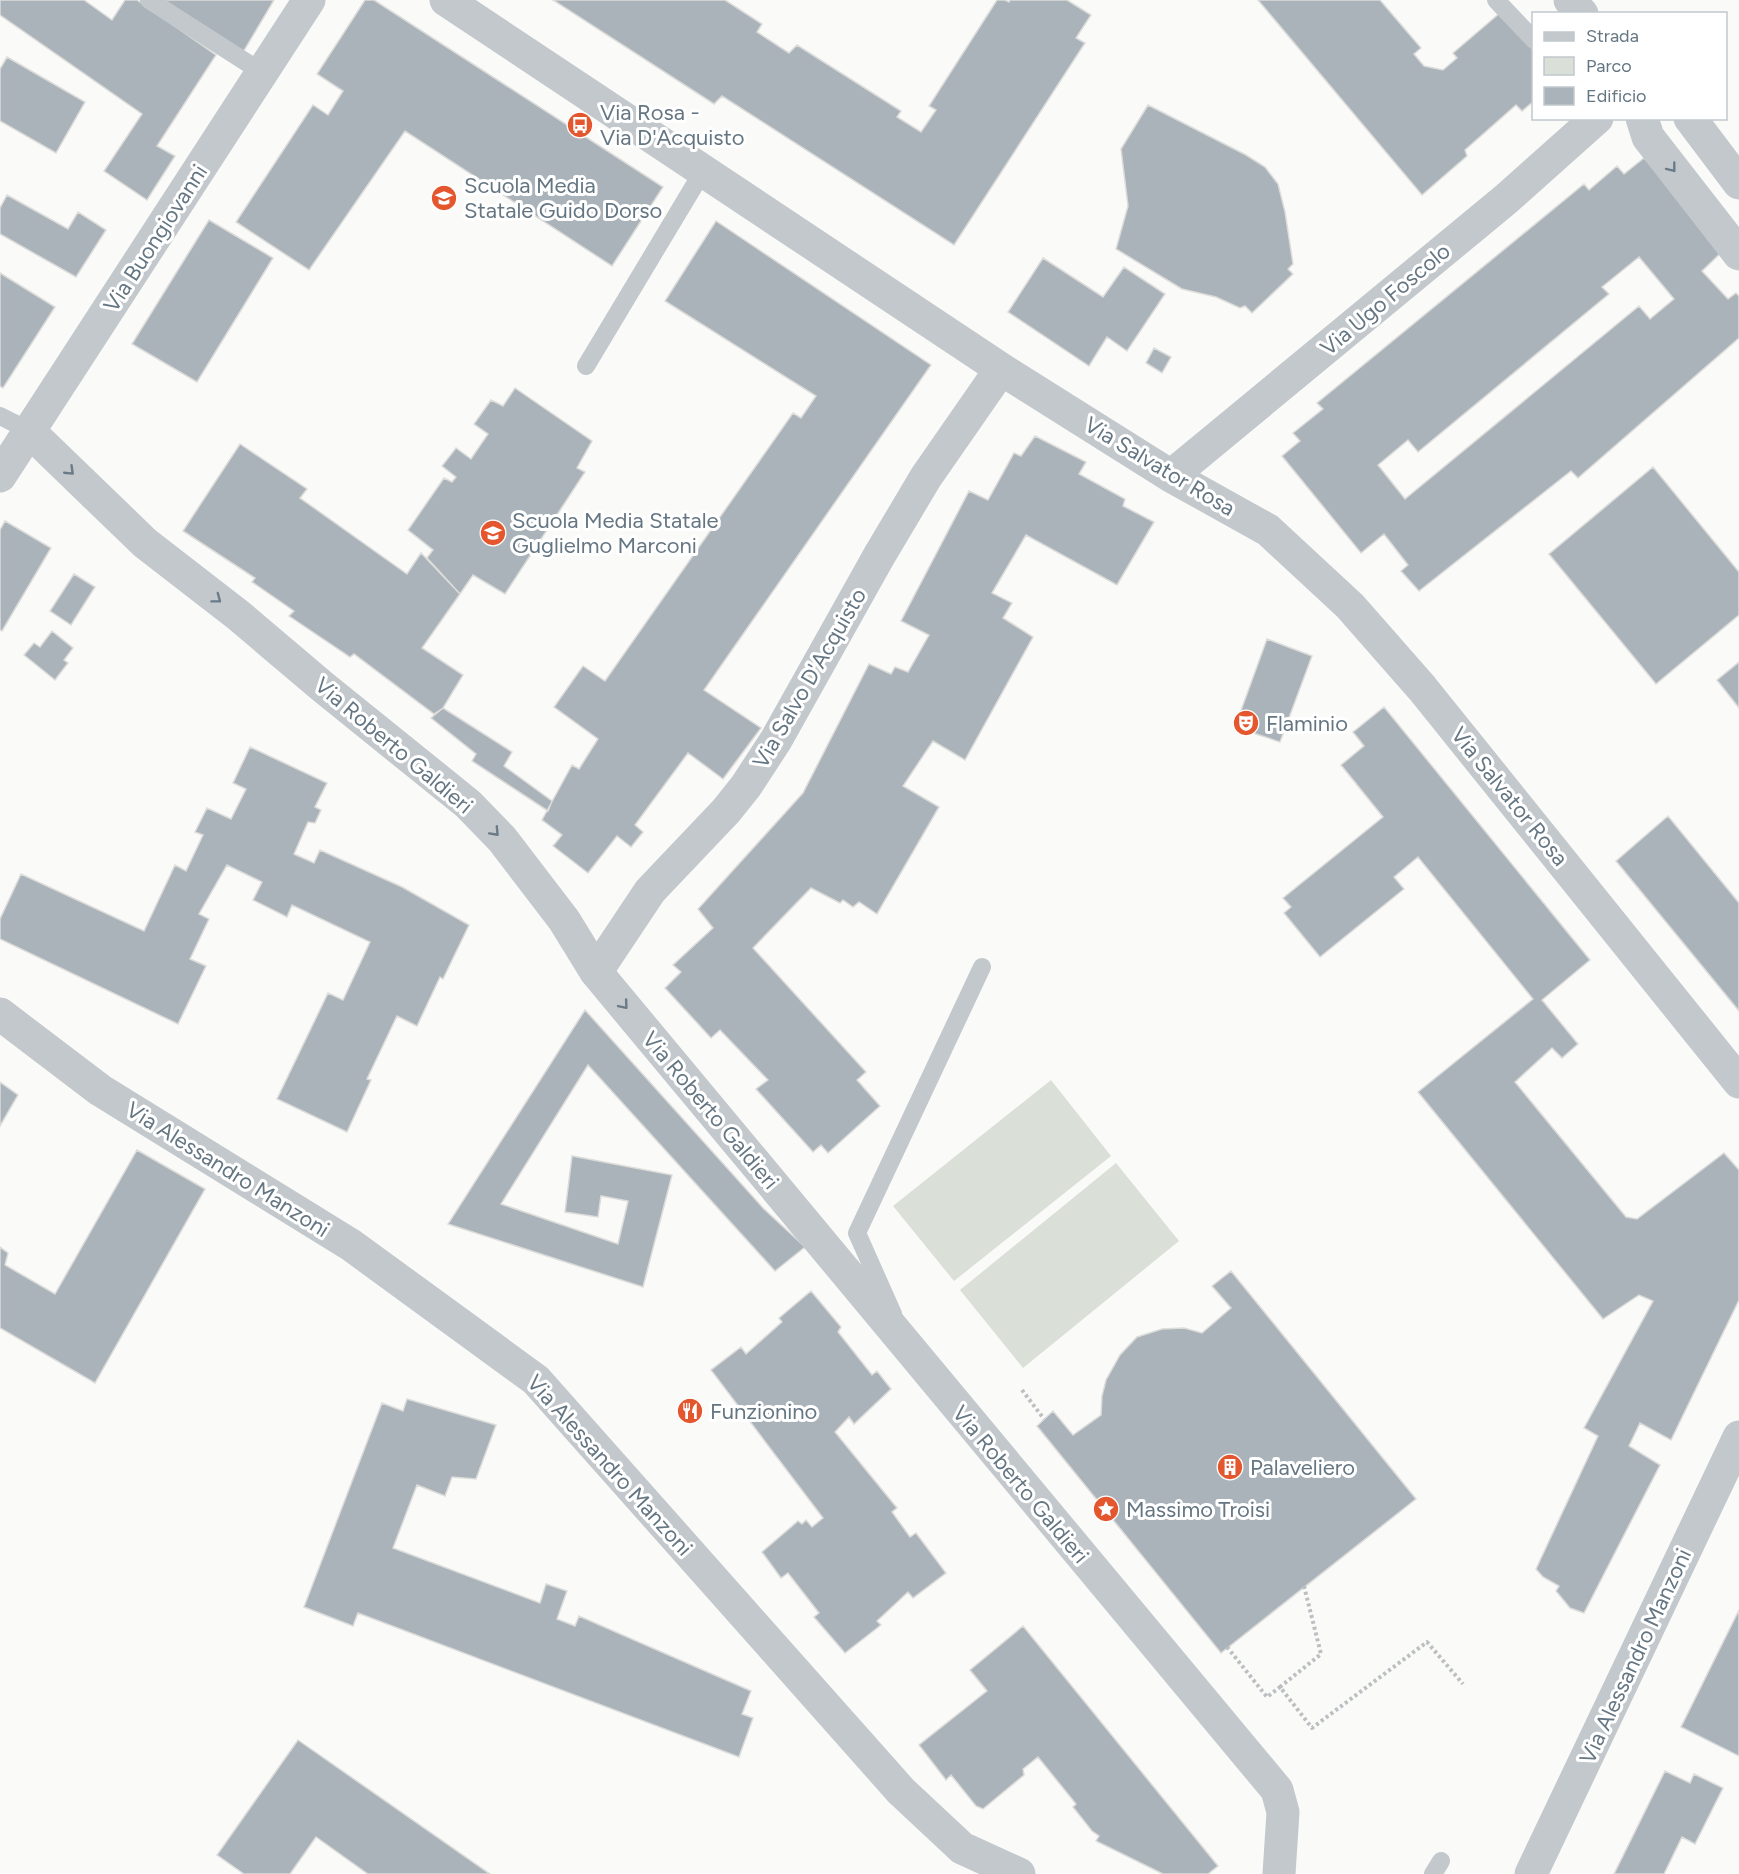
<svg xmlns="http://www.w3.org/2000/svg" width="1739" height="1874" font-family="Figtree,sans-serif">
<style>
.green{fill:#dadfd7}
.building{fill:#aab3b9;stroke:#dcdcda;stroke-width:1.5;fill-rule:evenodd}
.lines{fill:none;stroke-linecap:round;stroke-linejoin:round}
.path{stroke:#bbbfc2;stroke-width:4;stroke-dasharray:3 3;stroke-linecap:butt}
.service{stroke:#c3c8cc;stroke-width:18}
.minor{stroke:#c3c8cc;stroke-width:33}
.tertiary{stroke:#c3c8cc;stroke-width:33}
.oneway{stroke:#6a7a87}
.labels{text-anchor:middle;stroke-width:6;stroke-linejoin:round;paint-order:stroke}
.poi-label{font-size:22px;fill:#657683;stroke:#fff;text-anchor:start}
.street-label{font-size:22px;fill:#657683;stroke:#fff}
</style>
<rect width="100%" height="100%" fill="#fafaf8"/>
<path class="green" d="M1051,1080L1111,1156L954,1281L893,1206Z
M1116,1163L1179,1241L1023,1368L960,1290Z"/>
<path class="building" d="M0,0H84L112,20L125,0H137L216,55L157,146L175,156L147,200L104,171L142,114L0,15Z
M163,0H274L242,54Z
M365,0H374L663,187L612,266L405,131L309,270L236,222L313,105L328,115L343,91L317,74Z
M553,0H725L762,24L757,32L789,53L797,45L901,111L897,117L921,132L936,110L929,106L997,0H1005L1009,2L1010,0H1067L1091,15L1076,38L1085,43L954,245L722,96L714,104Z
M1258,0H1380L1421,48L1414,54L1424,66L1443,70L1457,58L1453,53L1501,12L1534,51V101L1522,111L1516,105L1465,150L1467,156L1422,195Z
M7,57L85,102L56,153L0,121V69Z
M1148,105L1246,155L1265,167L1278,184L1285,212L1293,264L1288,269L1293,274L1252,313L1245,306L1240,308L1216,297L1182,289L1116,249L1128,206L1121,149Z
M1644,158L1727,247L1702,271L1728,299L1736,293L1739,296V338L1578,478L1571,471L1419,591L1401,571L1408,565L1384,534L1361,553L1282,456L1300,441L1293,433L1323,409L1317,403L1584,184L1589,190L1617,166L1624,174ZM1639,257L1674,299L1650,319L1639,306L1405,499L1378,465L1408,440L1418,452L1609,294L1602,287Z
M7,195L68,229L78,212L106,230L76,277L0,234V208Z
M209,220L273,258L197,382L132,344Z
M716,221L931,365L704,690L761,728L723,779L688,753L635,825L643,832L631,847L617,836L588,873L553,846L562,835L542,820L572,765L579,769L598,739L554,707L583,666L605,681L793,413L801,418L816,396L665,301Z
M1043,258L1103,297L1124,267L1165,294L1127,351L1107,337L1089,366L1008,312Z
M0,273L55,307L3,388L0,386Z
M1154,348L1171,357L1162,373L1146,363Z
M515,388L592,441L577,468L585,472L505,594L473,575L460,594L427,558L433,550L408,530L444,478L452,482L456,477L442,466L456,448L471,459L488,434L474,424L491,400L503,406Z
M1035,436L1086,462L1079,474L1125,499L1123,506L1154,522L1117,585L1026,535L992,593L1012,603L1003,618L1033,637L965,760L933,741L903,786L939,807L877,914L859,902L853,907L843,900L840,903L811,888L753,948L866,1072L857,1080L880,1106L828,1153L821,1145L813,1152L756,1089L768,1080L720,1030L711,1038L665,988L681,972L673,965L713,928L698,909L803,793L869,664L891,674L895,667L908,672L929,635L901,621L969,491L988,500L1014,453L1021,456Z
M240,444L307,489L300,498L407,574L421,553L460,594L422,648L463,675L443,708L434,714L354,654L350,657L289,616L294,611L252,582L255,578L183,531Z
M1653,467L1739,572V615L1656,684L1549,554Z
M5,521L51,548L2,631L0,630V530Z
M74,574L95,587L71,625L50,611Z
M52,631L73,648L64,660L68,663L55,680L24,655L34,643L40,647Z
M1267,639L1312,656L1280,742L1235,727Z
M1739,662V708L1717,680Z
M1384,707L1590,960L1542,1000L1578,1044L1562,1058L1552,1048L1515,1082L1626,1217L1637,1219L1724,1153L1739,1170V1300L1671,1440L1640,1423L1629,1446L1660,1465L1584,1613L1570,1608L1556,1591L1559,1586L1543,1577L1536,1569L1598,1436L1584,1428L1653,1301L1639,1295L1603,1319L1418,1092L1533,999L1418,857L1394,877L1404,889L1320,957L1284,913L1291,907L1283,898L1383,817L1341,765L1364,746L1353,732Z
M443,708L512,752L504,766L552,801L548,811L472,761L476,754L431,718Z
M250,747L327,783L315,807L321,810L315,823L308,822L294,854L314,863L320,850L402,887L469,925L443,979L440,977L417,1026L397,1016L367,1079L371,1080L347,1132L277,1099L328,993L343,1000L370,942L292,905L287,917L253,900L262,882L227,865L199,914L209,919L190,959L206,966L178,1024L0,939V919L21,874L144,931L175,865L186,871L203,835L195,832L207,808L231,819L246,789L233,783Z
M1668,816L1739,903V1011L1616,861Z
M585,1010L764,1209L805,1247L775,1271L588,1065L501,1204L618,1244L628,1201L601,1196L598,1217L565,1212L572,1156L672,1175L643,1287L448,1224Z
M0,1082L18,1095L0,1126Z
M137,1150L205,1189L95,1383L0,1328V1247L8,1253L5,1265L55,1294Z
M1231,1271L1416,1499L1221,1653L1037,1426L1053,1411L1073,1435L1101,1415L1102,1396L1106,1380L1120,1355L1137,1337L1162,1329L1184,1328L1202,1333L1231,1308L1212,1286Z
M811,1291L841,1327L838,1332L872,1375L877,1371L891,1389L854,1424L849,1417L835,1432L897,1508L892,1512L910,1537L916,1533L946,1573L913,1598L908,1592L877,1621L881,1625L845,1653L814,1617L819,1613L788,1573L781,1578L762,1552L798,1521L802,1524L806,1520L812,1527L823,1518L711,1370L741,1347L746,1354L782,1322L779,1318Z
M407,1399L496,1425L476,1479L452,1477L445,1496L417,1485L393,1548L540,1603L546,1584L567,1591L557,1619L575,1626L579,1616L751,1691L742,1714L753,1718L739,1757L358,1613L353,1626L304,1607L382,1403L403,1411Z
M1739,1610V1756L1681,1727Z
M1023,1626L1218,1866L1208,1874H1163L1096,1841L1099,1836L1092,1831L1073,1807L1076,1804L1038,1757L1023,1769L1024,1775L983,1809L976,1806L951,1775L946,1780L919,1745L987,1691L970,1670Z
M298,1740L490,1874H368L316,1837L290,1874H244L217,1855Z
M1665,1771L1690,1783L1694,1774L1723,1788L1695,1844L1682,1837L1664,1874H1614Z"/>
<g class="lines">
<path class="path" d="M1022,1390L1044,1419
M1304,1586L1321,1654L1280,1687L1312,1728L1427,1642L1463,1684
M1227,1647L1267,1697L1280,1687"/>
<path class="service" d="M149,0L263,73
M1496,0L1534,40
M586,366L703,171
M0,416L28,430
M893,1314L857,1233L982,967
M1433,1874L1441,1861"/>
<path class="minor" d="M446,0L1001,369L1171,476L1268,530L1350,606L1422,688L1739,1082
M1570,0L1582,14
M1642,118L1648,137L1739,254
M1690,118L1739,183
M28,430L145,543L238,615L323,687L468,804L502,839L564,920L596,972L1277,1790L1283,1812L1279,1874
M0,476L309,0
M1171,476L1505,200L1597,118
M596,972L650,891L726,811L746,786L776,740L879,556L926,477L1001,369
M0,1014L100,1090L351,1245L536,1380L901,1791L962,1848L1019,1874"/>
<path class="tertiary" d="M1531,1874L1739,1437"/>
</g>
<defs><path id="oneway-chevron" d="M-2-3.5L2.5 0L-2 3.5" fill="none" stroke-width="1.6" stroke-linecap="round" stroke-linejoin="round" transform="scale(1.5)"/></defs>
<g class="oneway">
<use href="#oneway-chevron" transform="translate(1672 168) rotate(52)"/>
<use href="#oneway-chevron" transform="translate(70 471) rotate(44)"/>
<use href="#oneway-chevron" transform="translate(217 599) rotate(37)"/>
<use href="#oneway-chevron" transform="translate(495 832) rotate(47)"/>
<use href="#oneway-chevron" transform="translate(624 1005) rotate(50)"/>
</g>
<defs>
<g id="bus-disc" transform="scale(1.35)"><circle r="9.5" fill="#e4572e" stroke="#fff"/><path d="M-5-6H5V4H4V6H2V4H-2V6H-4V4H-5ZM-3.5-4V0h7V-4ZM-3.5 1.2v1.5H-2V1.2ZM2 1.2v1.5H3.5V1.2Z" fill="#fff"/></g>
<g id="school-disc" transform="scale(1.35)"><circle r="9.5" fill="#e4572e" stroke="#fff"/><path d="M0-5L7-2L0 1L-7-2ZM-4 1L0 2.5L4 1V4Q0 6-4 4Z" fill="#fff"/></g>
<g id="theatre-disc" transform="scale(1.35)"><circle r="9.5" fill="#e4572e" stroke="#fff"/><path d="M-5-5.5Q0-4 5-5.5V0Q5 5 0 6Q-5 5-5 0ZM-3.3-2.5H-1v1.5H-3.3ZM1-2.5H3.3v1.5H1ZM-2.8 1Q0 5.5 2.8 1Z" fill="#fff"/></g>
<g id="restaurant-disc" transform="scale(1.35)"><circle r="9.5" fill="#e4572e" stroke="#fff"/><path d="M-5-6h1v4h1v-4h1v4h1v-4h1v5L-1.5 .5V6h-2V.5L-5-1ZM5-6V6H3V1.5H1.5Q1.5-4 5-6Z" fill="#fff"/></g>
<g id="building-disc" transform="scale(1.35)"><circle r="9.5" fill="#e4572e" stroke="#fff"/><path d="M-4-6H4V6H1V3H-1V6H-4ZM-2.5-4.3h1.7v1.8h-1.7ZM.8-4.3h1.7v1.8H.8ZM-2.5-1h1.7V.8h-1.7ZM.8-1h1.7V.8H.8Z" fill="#fff"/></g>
<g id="sight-disc" transform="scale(1.35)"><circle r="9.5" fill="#e4572e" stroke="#fff"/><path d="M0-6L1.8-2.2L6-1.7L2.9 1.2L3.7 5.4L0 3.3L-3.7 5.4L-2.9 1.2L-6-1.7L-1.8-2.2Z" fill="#fff"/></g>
</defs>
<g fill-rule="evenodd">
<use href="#bus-disc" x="580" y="125"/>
<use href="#school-disc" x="444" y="198"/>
<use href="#school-disc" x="493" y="533"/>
<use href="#theatre-disc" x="1246" y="723"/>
<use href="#restaurant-disc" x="690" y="1411"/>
<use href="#building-disc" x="1230" y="1467"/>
<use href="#sight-disc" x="1106" y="1509"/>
</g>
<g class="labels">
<g class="poi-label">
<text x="600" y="120">Via Rosa -<tspan x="600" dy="25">Via D'Acquisto</tspan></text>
<text x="464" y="193">Scuola Media<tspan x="464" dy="25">Statale Guido Dorso</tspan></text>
<text x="512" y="528">Scuola Media Statale<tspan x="512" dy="25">Guglielmo Marconi</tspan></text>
<text x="1266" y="731">Flaminio</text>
<text x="710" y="1419">Funzionino</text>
<text x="1250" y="1475">Palaveliero</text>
<text x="1126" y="1517">Massimo Troisi</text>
</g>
<g class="street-label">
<text transform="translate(155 238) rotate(-57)" y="8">Via Buongiovanni</text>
<text transform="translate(1385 299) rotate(-40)" y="8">Via Ugo Foscolo</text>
<text transform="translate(1160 466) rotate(31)" y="8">Via Salvator Rosa</text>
<text transform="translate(809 678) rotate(-60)" y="8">Via Salvo D'Acquisto</text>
<text transform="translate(394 745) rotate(40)" y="8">Via Roberto Galdieri</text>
<text transform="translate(1510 796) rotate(51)" y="8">Via Salvator Rosa</text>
<text transform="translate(711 1110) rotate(50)" y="8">Via Roberto Galdieri</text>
<text transform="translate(228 1169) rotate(32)" y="8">Via Alessandro Manzoni</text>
<text transform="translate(610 1465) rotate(48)" y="8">Via Alessandro Manzoni</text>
<text transform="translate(1021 1484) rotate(50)" y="8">Via Roberto Galdieri</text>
<text transform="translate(1635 1656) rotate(-65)" y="8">Via Alessandro Manzoni</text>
</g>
</g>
<rect x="1532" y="12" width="195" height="108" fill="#ffffff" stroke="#c1c8cd" stroke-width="1.5"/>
<rect x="1544" y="32" width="30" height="9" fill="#c3c8cc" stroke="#c1c8cd" stroke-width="1.5"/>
<text x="1586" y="42" font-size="18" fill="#657683">Strada</text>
<rect x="1544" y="57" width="30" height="18" fill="#dadfd7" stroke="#c1c8cd" stroke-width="1.5"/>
<text x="1586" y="72" font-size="18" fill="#657683">Parco</text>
<rect x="1544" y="87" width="30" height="18" fill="#aab3b9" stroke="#c1c8cd" stroke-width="1.5"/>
<text x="1586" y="102" font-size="18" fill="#657683">Edificio</text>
</svg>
